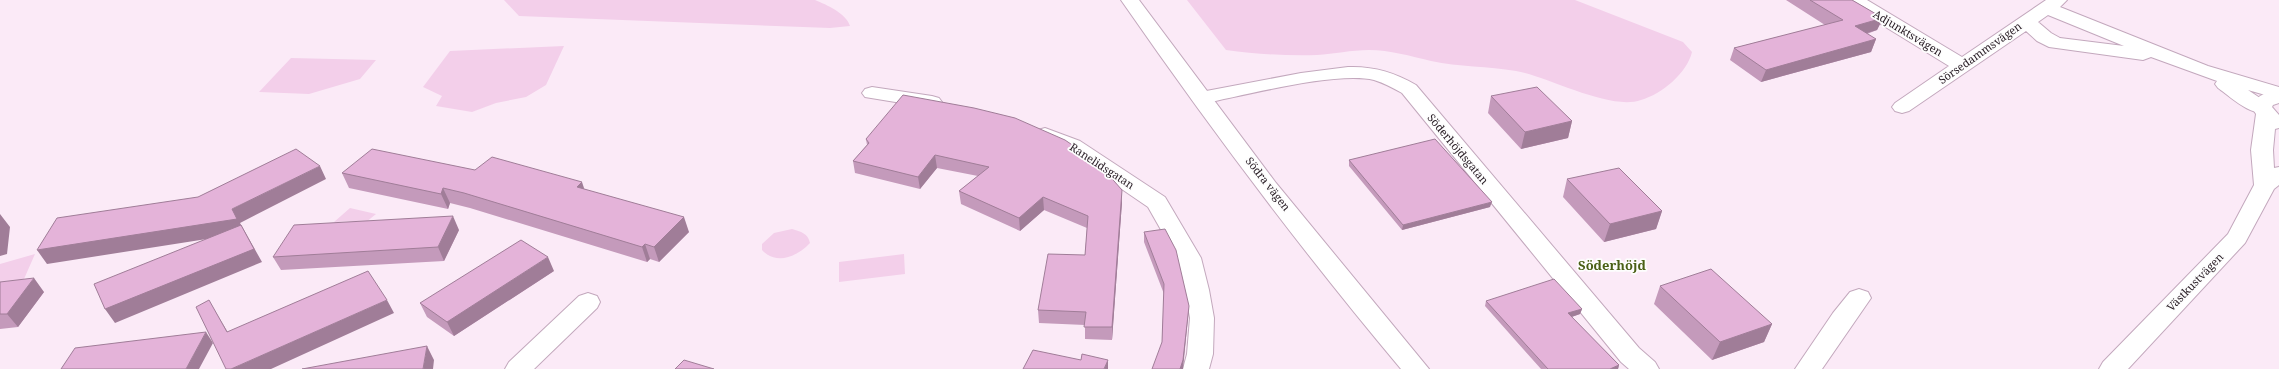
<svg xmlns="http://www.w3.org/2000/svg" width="2279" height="369" font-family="'Noto Serif',serif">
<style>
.green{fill:#f3cfea}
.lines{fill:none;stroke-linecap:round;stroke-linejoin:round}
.minor-casing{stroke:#c3a8bd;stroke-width:2}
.tertiary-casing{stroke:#c3a8bd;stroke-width:2}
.minor{fill:#fff;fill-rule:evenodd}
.tertiary{fill:#fff;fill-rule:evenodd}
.wall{fill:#c49abb}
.shaded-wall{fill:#a07d98}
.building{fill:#e4b3d9;stroke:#a07d98}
.labels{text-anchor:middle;stroke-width:3.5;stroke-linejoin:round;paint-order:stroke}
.street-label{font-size:11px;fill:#2b2028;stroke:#fdfdfd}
.quarter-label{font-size:13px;font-weight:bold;fill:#4a5f16;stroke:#fdfdfd}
</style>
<rect width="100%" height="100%" fill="#fbeaf7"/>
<path class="green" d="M504,0H815C827,5 846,13 850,26L830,28L519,16Z
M1187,0H1575L1683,42L1692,52C1687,73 1662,94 1641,100C1610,111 1549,77 1516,71C1488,66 1459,67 1431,61C1410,56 1390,50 1369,50C1351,50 1334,54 1317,55C1287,56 1256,54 1226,50Z
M564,46L546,85L526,97L496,103L472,112L436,106L442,96L423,87L450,51Z
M291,58L376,60L360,79L309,94L259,92Z
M350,208L376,214L365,223L357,221L334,222Z
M792,229C801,232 808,233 810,243C798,256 777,266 762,250V244L774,233Z
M35,254L24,279L0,282V264Z
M904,254L905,274L839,282V262Z"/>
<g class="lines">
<g class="minor-casing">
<path id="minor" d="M1845,0H1867L1962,57L2046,0H2067L2060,7L2208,66L2279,87V99L2248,90L2269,104L2272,108L2269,112C2251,117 2232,98 2218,88L2215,84L2217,81L2151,57L2143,60L2049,47L2037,41L2026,31L1909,111L1902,113L1895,111L1892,107L1895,103L1949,66L1848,4ZM2048,15L2124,46L2060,38L2051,33L2038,22Z
M1348,67C1373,66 1394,72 1416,85L1639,348L1655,362L1659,369H1629L1621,362L1402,93C1393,88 1384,83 1374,80C1335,71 1243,96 1201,104L1194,102L1191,98L1194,94L1201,92L1301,73Z
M872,87L932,96L939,98L942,102L939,106L932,108L865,97L862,93L865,89Z
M1045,128L1080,141L1165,197L1201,258L1209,290L1214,318L1213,354L1209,369H1183L1187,354L1190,318L1185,290L1177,258L1148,207L1066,151L1038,138L1035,134L1038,130Z
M1859,289L1868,292L1871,298L1822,369H1795L1833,313L1850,292Z
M588,293L597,296L600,302L597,308L534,369H505L509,362L579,296Z"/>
</g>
<g class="tertiary-casing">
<path id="tertiary" d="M1121,0H1139L1276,183L1429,369H1401C1302,251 1209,127 1121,0Z
M2279,90V103L2273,105L2272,107L2279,115V128L2275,129L2273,150L2274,168L2279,167V185L2274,189L2245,243L2128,369H2099L2103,362L2228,234L2254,185L2251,150L2256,114L2252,108C2256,94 2266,93 2279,90Z"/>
</g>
<use href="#minor" class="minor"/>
<use href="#tertiary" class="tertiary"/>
</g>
<path class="wall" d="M1786,0H1852L1883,18L1877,30L1867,34L1876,39L1871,52L1761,82L1730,60L1734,48L1825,25Z
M1491,96L1572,121L1568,138L1521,149L1488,113Z
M866,139L1109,170V176L1122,202L1112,340L1085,339V325L1039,323L1038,310L1085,255L1087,228L1044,210L1020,231L961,204L959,191L978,176L937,168L920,189L855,173L853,161L867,145Z
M1349,160L1490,207L1402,230L1349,166Z
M475,170L584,189L689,232L659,262L650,259L647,262L470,208L450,203L448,209L349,188L342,173Z
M1567,179L1662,211L1656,229L1604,242L1563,197Z
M459,230L444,261L281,270L273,257Z
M1144,232L1188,317L1162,342L1164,294L1144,242Z
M554,271L454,336L427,317L420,303Z
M0,282L44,292L18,327L0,329Z
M1660,286L1772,324L1764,342L1712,360L1654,304Z
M1486,301L1582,309L1580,314L1571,317L1619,365L1618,369H1541L1485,306Z"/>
<path class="shaded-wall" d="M1883,18L1877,30L1850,38L1855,26Z
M1876,39L1871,52L1761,82L1766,70Z
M1572,121L1568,138L1521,149L1525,132Z
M935,155L937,168L920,189L918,177Z
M320,166L326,179L240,223L262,262L115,323L105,309L245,233L47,264L37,250L232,209Z
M1109,170V182L1106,172Z
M582,182L587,197L577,187Z
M443,188L450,203L448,209L441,194Z
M1122,190V202L1112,340V327Z
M1043,197L1044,210L1020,231L1019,218Z
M1492,202L1490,207L1402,230L1403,225Z
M1662,211L1656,229L1604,242L1610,224Z
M0,214L10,227L7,254L0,256Z
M453,216L459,230L444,261L438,247Z
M684,217L689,232L659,262L654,247Z
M645,244L650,259L647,262L642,247Z
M548,257L554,271L454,336L447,322Z
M34,278L44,292L18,327L7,314Z
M209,300L217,314L236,346L227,332Z
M387,300L394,313L271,369H231Z
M1189,306L1188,317L1183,369H1180Z
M1582,309L1580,314L1566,319L1568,313Z
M1772,324L1764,342L1712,360L1720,342Z
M206,332L213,343L199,369H186Z
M427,346L434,360L433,369H423Z
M1108,360V369H1104Z
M1619,365L1618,369H1610Z"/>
<path class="building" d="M1810,0H1852L1883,18L1855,26L1876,39L1766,70L1734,48L1843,20Z
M1537,87L1572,121L1525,132L1491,96Z
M903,95L974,108L1015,118L1065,140L1109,170L1106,172L1122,190L1112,327H1084L1086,312L1038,310L1048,254L1085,255L1088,216L1043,197L1019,218L959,191L989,167L935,155L918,177L853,161L869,143L866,139Z
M1435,139L1492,202L1403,225L1349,160Z
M296,149L320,166L232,209L237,219L37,250L57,218L198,197Z
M372,149L475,170L492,157L582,182L577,187L684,217L654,247L645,244L642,247L464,193L443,188L441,194L342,173Z
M1619,168L1662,211L1610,224L1567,179Z
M453,216L438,247L273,257L294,225Z
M241,225L254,249L105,309L94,284Z
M1165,229L1176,250L1189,306L1183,360L1180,369H1152L1162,342L1164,284L1144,232Z
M521,240L548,257L447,322L420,303Z
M1711,269L1772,324L1720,342L1660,286Z
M368,271L387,300L231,369H226L196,307L209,300L227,332Z
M34,278L7,314H0V282Z
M1554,279L1582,309L1568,313L1619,365L1610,369H1548L1486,301Z
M206,332L186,369H61L75,348Z
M427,346L423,369H302Z
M1033,350L1081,360L1082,354L1108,360L1104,369H1023Z
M684,360L714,369H675Z"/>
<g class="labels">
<g class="street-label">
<text transform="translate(1908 33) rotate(31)" y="4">Adjunktsvägen</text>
<text transform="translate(1980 53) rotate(-35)" y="4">Sörsedammsvägen</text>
<text transform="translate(1458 149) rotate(50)" y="4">Söderhöjdsgatan</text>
<text transform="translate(1102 166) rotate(33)" y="4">Ranelidsgatan</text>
<text transform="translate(1268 184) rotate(52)" y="4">Södra vägen</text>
<text transform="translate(2195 282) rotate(-46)" y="4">Västkustvägen</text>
</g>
<g class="quarter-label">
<text x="1612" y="270">Söderhöjd</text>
</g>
</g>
</svg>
